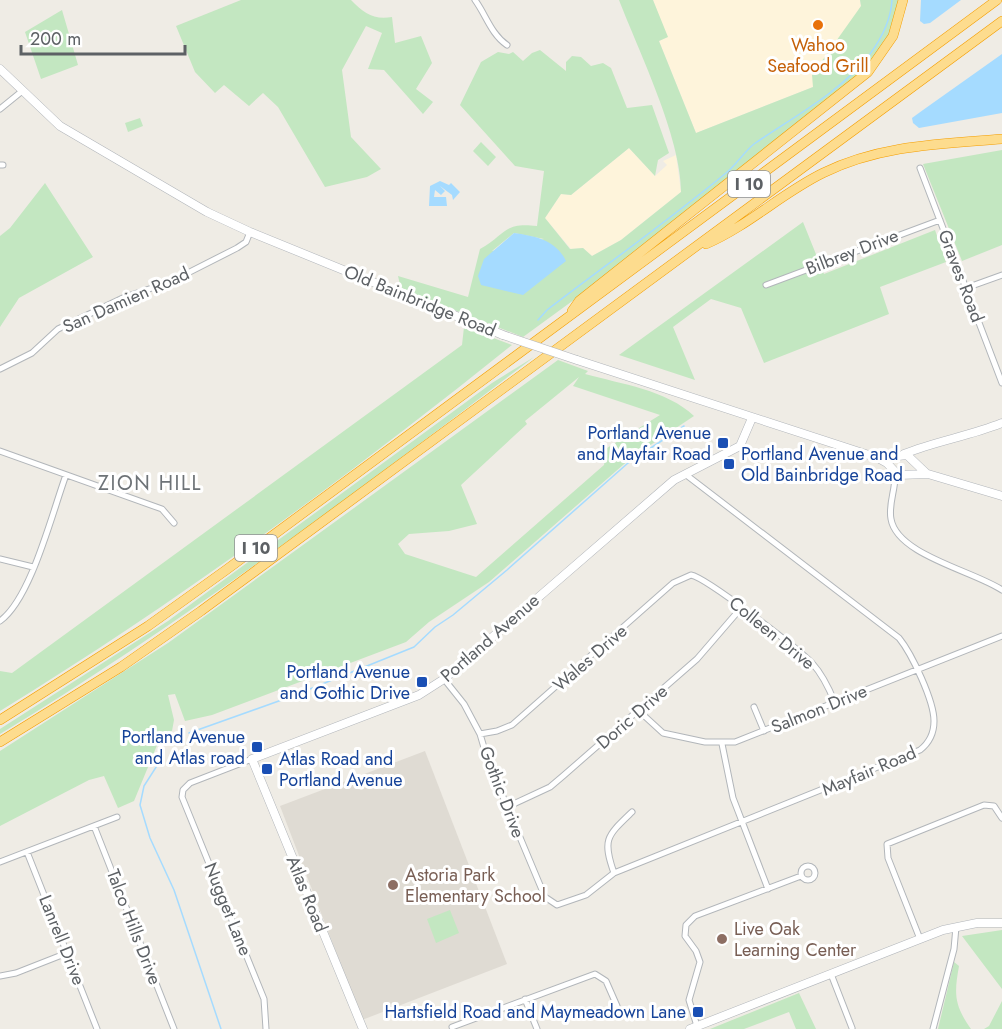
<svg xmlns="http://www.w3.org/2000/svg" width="1002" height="1029" font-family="Jost,sans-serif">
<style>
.commercial{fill:#fef4db}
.education{fill:#dfdbd3}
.green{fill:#c3e7c1;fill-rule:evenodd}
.water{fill:#a5dbff}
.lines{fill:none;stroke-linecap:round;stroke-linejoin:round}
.stream{stroke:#a5dbff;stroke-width:1.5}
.street-casing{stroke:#b2b6ba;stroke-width:7}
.secondary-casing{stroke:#b1b5ba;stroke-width:9}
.highway-casing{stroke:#f49e00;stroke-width:10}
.street{stroke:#fff;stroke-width:5}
.secondary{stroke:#fff;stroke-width:8}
.highway{stroke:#fddc8e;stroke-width:9}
.secondary-bridge-casing{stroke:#b1b5ba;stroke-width:9;stroke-linecap:butt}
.secondary-bridge{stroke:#fff;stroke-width:8}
.food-dot{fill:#e8710a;stroke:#fff;stroke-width:2}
.transit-dot{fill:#1a4fb4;stroke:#fff;stroke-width:2}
.education-dot{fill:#8d6e63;stroke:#fff;stroke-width:2}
.labels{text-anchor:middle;stroke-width:6;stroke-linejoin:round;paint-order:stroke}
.shield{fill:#fff;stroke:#8e9093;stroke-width:1.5}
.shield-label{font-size:16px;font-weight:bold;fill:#5d6165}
.food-label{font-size:18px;fill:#c56008;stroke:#fff}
.street-label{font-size:18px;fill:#5d6165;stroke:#fff}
.transit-label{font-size:18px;fill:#164399;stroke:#fff;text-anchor:end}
.education-label{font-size:18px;fill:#785e54;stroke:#fff;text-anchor:start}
.neighbourhood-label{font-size:20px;letter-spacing:1.5px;fill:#6e7377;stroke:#fff}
</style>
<rect width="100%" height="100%" fill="#efece5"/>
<path class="commercial" d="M653,0H860L861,6L813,87L696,133L659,41L667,37Z
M629,148L655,176L667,165L663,161L676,155L681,192L621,240L592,256L583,248L571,249L545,218L561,194L571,195Z"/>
<path class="education" d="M425,751L507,964L362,1020L280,806Z"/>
<path class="green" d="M241,0H351C364,13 373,20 392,17L395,43L421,36L432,63L416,89L433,102L423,114L384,70L368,69L382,33L366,26L342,70L351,137L381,169L367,177L325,187L278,107L263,93L249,106L224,85L215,93L195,72L176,26Z
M619,0H653L668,37L659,41L696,133L813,87L812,75L861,6L860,0H900L896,24L874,62L667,232L523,337L401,289L398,276L468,297L480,249C507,234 503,222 537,226L544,171L515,166L460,105L481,62L498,52L509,54L513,52L523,61L532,53L540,50L566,71V62L572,56L581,57L591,66L603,63L611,68L627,108L652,105L669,153L658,160L655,176L629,148L571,195L561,194L545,218L570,249L583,248L592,256L621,240L681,192C681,137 639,52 619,0ZM514,233L544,239L492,251Z
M62,10L78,65L41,79L25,32Z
M140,118L143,126L128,132L125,123Z
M481,142L496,157L488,166L473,151Z
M1002,150V245L962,261L923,164Z
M45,183L93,257L19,298L0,327V236L10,228Z
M803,222L824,274L935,230L946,262L880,287L889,314L764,363L741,308L711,299L673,327L695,380L619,355Z
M464,327L512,345C349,476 179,601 0,711V671L12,673L462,345Z
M534,357C361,489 186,621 0,734V729L168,621L492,383Z
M558,360L588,371L585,374C621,384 667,390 694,416L631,458L489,582L429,622L406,642L212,715L185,721L175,694L168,695L174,720L172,731L160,738L134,801L118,808L104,776L89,780L0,826V751L168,643ZM579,377L573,386L660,415L607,448L604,465L476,577L405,554L398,544L409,534L449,531L477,524L461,485L527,424L525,421Z
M450,910L459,933L436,943L427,919Z
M1002,930V989L962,936Z
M954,962L959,966C954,994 954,1005 971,1029H938Z
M799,993L816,1029H796L789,1012L744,1029H710Z
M1002,1001V1029H984L989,1026Z"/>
<path class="water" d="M921,0H961L930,23L924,24L920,21Z
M1002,54V113L919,128L913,123L912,118L923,110Z
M440,181L449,185L451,183L460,192L453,200L452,195L440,186L445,191L441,195L435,190L434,197H446L447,206H429L430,186Z
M514,233C535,236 556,240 566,261L523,295L481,285L478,276L484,259Z"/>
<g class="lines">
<path class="stream" d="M538,320L547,310C607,264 668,221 726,173C736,165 744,152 754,144C793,117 840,93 870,54C881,39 891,19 892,0
M189,733L290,697L414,647L435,627L453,615L507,570L628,463L684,426
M184,734L176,735L162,744L160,761L144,786L140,805L150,838L174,890L221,1029"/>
<g class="street-casing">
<path id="street" d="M475,0C486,15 491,34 507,45
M0,109L21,92
M0,165H3
M920,168L1002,383
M766,285L940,220
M966,288L1002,275
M0,369L32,353L58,329L125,297L170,282L237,248L246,242L250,232
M0,451L162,509L174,523
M895,473C896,489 888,504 891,519C897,555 974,571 1002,590
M0,559L33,567
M0,621C31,599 52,513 66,475
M444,679L464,704L480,734L488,761L545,897L557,905L586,895L614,873L920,750C929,743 934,733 934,721C934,701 912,654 899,638L685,474
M754,707L764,731
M639,711L663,733L705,742H735L1002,636
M480,734L497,731L512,725L673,583L691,575C707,578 797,648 812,663C822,674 829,688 835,703
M722,744L733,798L768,889
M252,759L190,783L183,790L182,797L264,999L266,1029
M507,807L550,787L563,776L697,659L741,608
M94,826L174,1029
M27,852L97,1029
M0,862L117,817
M801 873a7 7 0 1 1 14 0a7 7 0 1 1-14 0Z
M614,873C602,839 607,836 632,812
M920,939L888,858L887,844L984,805L994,806L1002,818
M831,974L852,1028
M0,976L16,973L67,953
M525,999L537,1029
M697,1026L689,1000L700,962L696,951L685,936L686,925L695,916L801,876
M452,1027L595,974L606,981L617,1006
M933,1029L954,949L956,927"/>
</g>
<g class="secondary-casing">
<path id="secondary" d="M0,69L60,126L207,212L250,232L503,335
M577,360L878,458L887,463L898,475L928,474L1002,496
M904,454C936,441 970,436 1002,423
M880,458L907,455L927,474
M363,1029L252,759L419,695L444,679L674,480L740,446L752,418
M690,1029L943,930L977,923H1002"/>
</g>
<g class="highway-casing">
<path id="highway" d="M706,244C748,226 782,193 823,173C880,145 940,144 1002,139
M572,311L579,301L868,72L893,36L903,0
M0,720L148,626L226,570L997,0
M0,742L121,667L201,611L1002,21"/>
</g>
<use href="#street" class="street"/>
<use href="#secondary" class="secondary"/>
<use href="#highway" class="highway"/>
<g class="secondary-bridge-casing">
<path id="secondary-bridge" d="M503,335L577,360"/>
</g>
<use href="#secondary-bridge" class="secondary-bridge"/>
</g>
<circle class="food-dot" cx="818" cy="25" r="6"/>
<g class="transit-dot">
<rect x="717" y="437" width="12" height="12" rx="3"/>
<rect x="723" y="458" width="12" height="12" rx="3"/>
<rect x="416" y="676" width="12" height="12" rx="3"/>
<rect x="251" y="741" width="12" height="12" rx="3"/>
<rect x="261" y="763" width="12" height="12" rx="3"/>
<rect x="692" y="1006" width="12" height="12" rx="3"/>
</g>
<g class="education-dot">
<circle cx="393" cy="885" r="6"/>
<circle cx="722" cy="939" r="6"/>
</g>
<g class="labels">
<g class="shield">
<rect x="728" y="171" width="42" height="26" rx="4.5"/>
<rect x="235" y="535" width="42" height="26" rx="4.5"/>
</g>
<g class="shield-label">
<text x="749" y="190">I 10</text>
<text x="256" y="554">I 10</text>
</g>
<g class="food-label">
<text x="818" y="51">Wahoo<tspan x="818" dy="21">Seafood Grill</tspan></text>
</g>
<g class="street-label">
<text transform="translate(852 252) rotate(-21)" y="6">Bilbrey Drive</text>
<text transform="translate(961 276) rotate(69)" y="6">Graves Road</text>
<text transform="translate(126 300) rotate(-24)" y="6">San Damien Road</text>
<text transform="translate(420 301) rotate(22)" y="6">Old Bainbridge Road</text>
<text transform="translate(772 633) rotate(39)" y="6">Colleen Drive</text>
<text transform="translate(490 638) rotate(-41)" y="6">Portland Avenue</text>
<text transform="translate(590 658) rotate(-41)" y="6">Wales Drive</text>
<text transform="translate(819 709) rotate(-22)" y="6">Salmon Drive</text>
<text transform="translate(632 717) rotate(-41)" y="6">Doric Drive</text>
<text transform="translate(869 771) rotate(-23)" y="6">Mayfair Road</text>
<text transform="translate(502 792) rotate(69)" y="6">Gothic Drive</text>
<text transform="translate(307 894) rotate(68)" y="6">Atlas Road</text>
<text transform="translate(228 909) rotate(68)" y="6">Nugget Lane</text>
<text transform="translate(134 927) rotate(69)" y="6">Talco Hills Drive</text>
<text transform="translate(62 940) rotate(68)" y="6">Lanrell Drive</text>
</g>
<g class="transit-label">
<text x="711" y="439">Portland Avenue<tspan x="711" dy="21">and Mayfair Road</tspan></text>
<text x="741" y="460" text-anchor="start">Portland Avenue and<tspan x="741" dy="21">Old Bainbridge Road</tspan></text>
<text x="410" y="678">Portland Avenue<tspan x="410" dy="21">and Gothic Drive</tspan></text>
<text x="245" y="743">Portland Avenue<tspan x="245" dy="21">and Atlas road</tspan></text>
<text x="279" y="765" text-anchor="start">Atlas Road and<tspan x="279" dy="21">Portland Avenue</tspan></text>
<text x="686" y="1018">Hartsfield Road and Maymeadown Lane</text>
</g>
<g class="education-label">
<text x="405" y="881">Astoria Park<tspan x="405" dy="21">Elementary School</tspan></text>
<text x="734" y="935">Live Oak<tspan x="734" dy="21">Learning Center</tspan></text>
</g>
<g class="neighbourhood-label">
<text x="150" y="490">ZION HILL</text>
</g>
</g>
<path d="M21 45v9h164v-9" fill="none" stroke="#5d6165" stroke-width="3"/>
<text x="30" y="45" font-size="18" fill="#5d6165" stroke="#ffffff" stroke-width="4.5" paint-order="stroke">200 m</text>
</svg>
